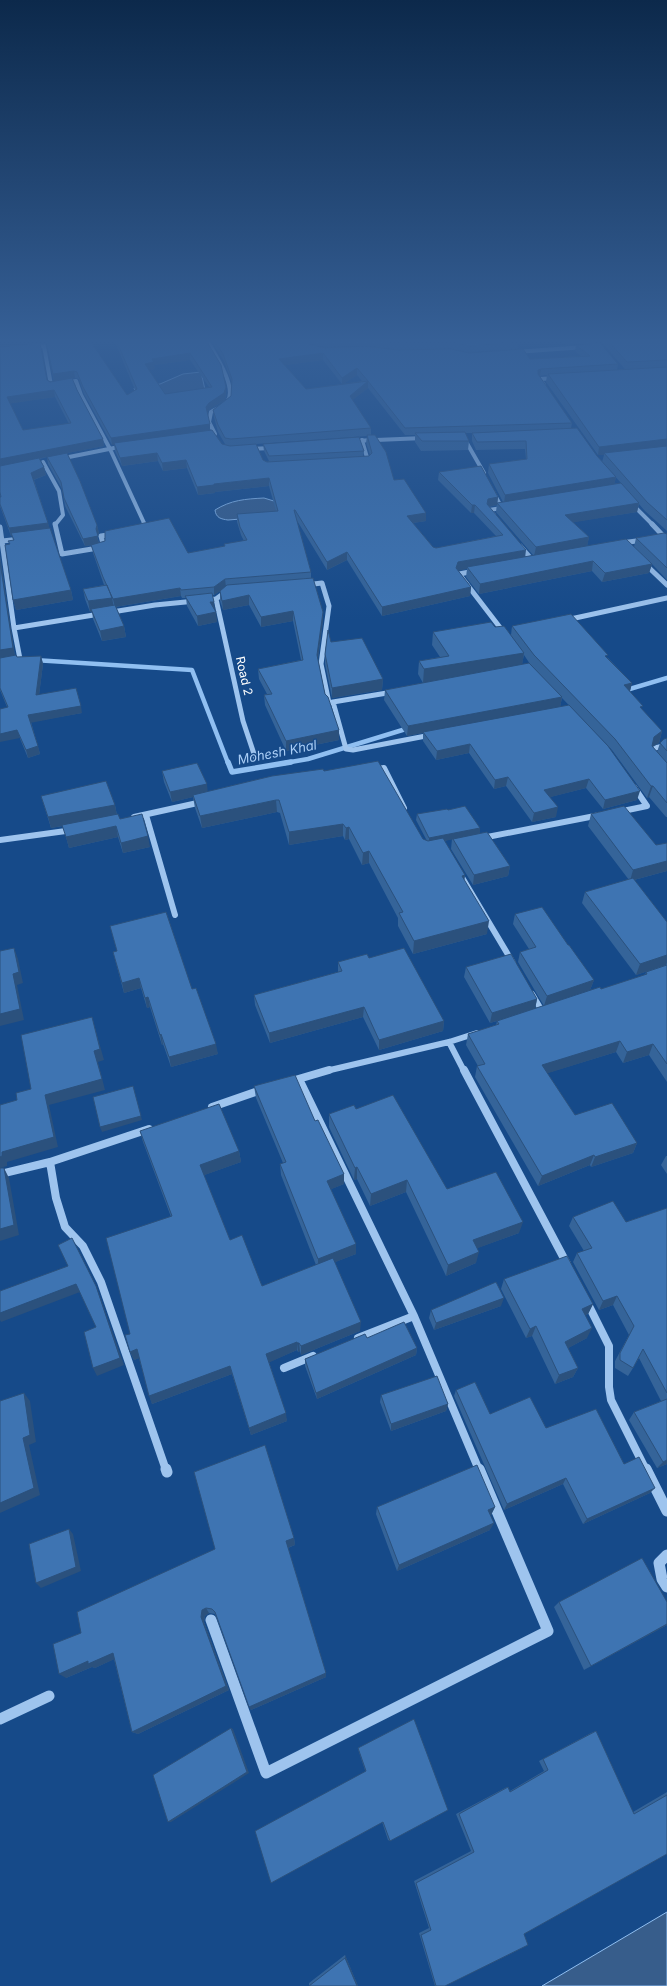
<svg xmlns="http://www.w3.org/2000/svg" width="667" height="1986" font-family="Inter,sans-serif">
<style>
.water{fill:#375d8b;stroke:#90bff1}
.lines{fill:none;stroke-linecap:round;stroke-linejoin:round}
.stream-far1{stroke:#90bff1;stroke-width:4.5}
.stream{stroke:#90bff1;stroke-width:5.5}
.minor-far4{stroke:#9ec4ee;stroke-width:4}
.minor-far3{stroke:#9ec4ee;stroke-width:5}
.minor-far2{stroke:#9ec4ee;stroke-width:6}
.minor-far1{stroke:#9ec4ee;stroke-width:8}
.minor{stroke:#9ec4ee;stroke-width:11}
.wall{fill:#356499;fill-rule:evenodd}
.shaded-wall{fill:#2b517d}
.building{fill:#3e74b2;stroke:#2b517d;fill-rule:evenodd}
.labels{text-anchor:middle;stroke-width:3;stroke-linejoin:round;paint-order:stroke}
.far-street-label{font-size:12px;fill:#fff;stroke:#164a89}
.far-water-label{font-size:13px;font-style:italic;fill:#aacef6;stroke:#164a89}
</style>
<rect width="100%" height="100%" fill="#164a89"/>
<path class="water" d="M201,372L206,394L139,402L134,388L160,384L183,374Z
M264,498L277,502L280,516L228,520C221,519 216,518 215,510C231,500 245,499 264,498Z
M667,1912V1986H542Z"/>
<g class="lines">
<path class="stream-far1" d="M34,660L192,670L228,763
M623,691L667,678
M285,763L308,759L409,728"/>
<path class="stream" d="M228,762L232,772L291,762"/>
<path class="minor-far4" d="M32,347L44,346L51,385L76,381L81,395L110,449L145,525
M515,352L585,347
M544,385L540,379L556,378
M207,435L215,434L209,422L211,412C216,409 223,407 227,402C238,389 215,354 208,342
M464,438L484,473
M362,440L368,461H363
M352,441L424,438
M249,449L272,448
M59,459L114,448
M43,462L59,491L63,515L55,525
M493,492L502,508L489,510L494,515
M631,503L653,525"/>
<path class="minor-far3" d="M55,524L62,554L104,547L101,536L114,534
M652,524L667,540
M0,527L14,628
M142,530L146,528L144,524
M2,541L21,539
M621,543L644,540
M520,546L533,561
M644,563L667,585
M475,571L459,574L505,634
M305,585L322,583L329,606L321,664L329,703L333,702
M216,599L243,721L255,757
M566,620L667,598
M0,662L20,659L14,628L155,605L216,599L227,591
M393,692L333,702L346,749L353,750L431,735
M653,756L652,752L655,748L667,745"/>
<path class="minor-far2" d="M373,770L384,768L404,808
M618,812L647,806L634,787
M146,815L175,915
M134,817L202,802
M482,838L600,815
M0,840L73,830
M460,874L513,963
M532,994L542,1011
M449,1042L464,1071
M326,1071L449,1042L477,1033"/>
<path class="minor-far1" d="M464,1070L567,1264
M299,1079L414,1316L479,1470
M295,1080L329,1070
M212,1107L264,1089
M50,1162L56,1198L65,1227L83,1246L101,1282L166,1470
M0,1174L50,1162L149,1129
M587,1302L609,1346V1387L611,1400L646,1470
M358,1338L414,1316
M284,1368L313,1356"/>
<path class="minor" d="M166,1469L167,1472
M646,1469L667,1511
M667,1555L659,1563L662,1579L667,1587
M211,1620L266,1773L548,1631L479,1469
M0,1719L49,1696"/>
</g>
<path class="wall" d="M0,342H91L127,395L135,390L115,342H207L226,394L225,400L209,410L207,413L210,430L222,444H225L218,432L214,417L213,410L231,396L232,383L224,361L212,342H307L309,344L325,348L469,353L530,359L581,356L575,351L576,345L618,364L617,370L625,369L601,342H667V531L645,511L639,504L637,512L573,522L589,537L587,546L634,547L636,538L667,534V580L652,564L649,573L602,582L592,571L479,594L466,577L467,569L458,570L471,587L470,596L382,616L347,560L327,570L296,519L311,572V578L323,612V621L318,659L325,694L339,740L286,751L265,705L264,695L267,694L259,679L258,669L301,660L293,621L261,627L249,605L223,610L220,601V591L214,595H212L217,622L198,626L187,606L186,598H182L181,596L116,607L124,626L126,637L102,641L93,619L92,611L90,612L85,599L83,589L104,585L93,553L92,545L85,546L65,506L62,489L48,464L47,457L40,459L44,467L46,475L34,480L48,523L49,528L71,590L73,600L16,610L13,600L9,544L13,540L12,536H11L0,506V497H1L0,494ZM40,344H46L54,381L75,378L79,379L84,394L112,445L114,444L115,451L122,466L158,461L163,471L187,468L198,495L215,493V492L269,486L276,511L237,514V522L241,535L244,541L224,544V546L188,553L99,543L97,536L99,533L97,525L67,453L104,446L103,439L77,390L47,380ZM190,360L209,387L165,394L149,370L155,369L154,365ZM323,360L342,384L306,389L285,365ZM357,375L362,381L343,384ZM547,375L546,382L598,455H604L602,462L621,483L614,484L616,477L597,456L571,428L572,423L539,376ZM368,388L405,435H415V442L421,451L468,450L469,441L465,433H472V441L476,450L525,449L526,459L489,464L488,473L503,502L497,503L496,512L533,555L525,557L489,507L497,505L498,497L439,472L438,480L471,513H474L496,536L436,548L433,547L413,523L426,521V513L394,480L371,435V428L352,400ZM55,397L69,424L23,430L10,403ZM367,436L366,443L370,455L369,456L363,457L364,451L263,444L264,451L269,461L267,462L263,460L256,444Z
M309,342H519L518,349L468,352L451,349L397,350L366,346L326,347L312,344Z
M562,342H596L595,343L566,345Z
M0,556L15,656L17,657L41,656L43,664L39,695L82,713L31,722L40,754L28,758L0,690Z
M512,626L608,658L632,683L630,691L642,710L662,731L659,743L653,747L657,752L660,743L667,738V817H666L649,797L647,798L612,750L562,698L560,707L637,800L603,809L586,788L550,797L556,817L532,822L506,786L494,789L469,753L436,760L423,741V733L407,736L384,700L385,690L423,683L418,674L419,661L440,657L432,645L433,632L495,627L511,635ZM524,655L530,664H522Z
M331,642L383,679L382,690L332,698L325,664V654Z
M162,771L207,792L324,771L423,839L427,841L416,820L417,814L448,810L480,828V833L510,866L508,876L473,885L451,849L452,839L444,841L465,875L464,881L487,934L413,954L398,926V918L369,863L362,865L349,839L345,840L343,836L289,845L280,813L277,812L202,828L195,808L193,797L172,802L164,782Z
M41,796L115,805L117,815L120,819L150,847L123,853L118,837L69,848L63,826L51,828Z
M591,814L656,845L667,843V871L634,880L667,922V1082L649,1055L623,1063L616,1052L547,1073L575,1115L637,1143L633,1153L591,1167L590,1165L538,1186L475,1077L477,1066H478L466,1045L468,1034L496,1025L497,1021L490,1023L464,977L466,967L537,999L535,1009L601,989L645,975L646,972L654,969L636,975L582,903L585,892L629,880L588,826Z
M515,914L568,945L594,980L590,990L544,1006L518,962L520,952L529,949L513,924Z
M110,926L192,989L218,1054L171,1067L163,1044L162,1045L150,1007L147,1008L141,988L124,993L113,952L117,951Z
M369,958L444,1021L443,1031L379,1050L363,1017L270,1043L255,1005L254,995L338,972V962Z
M254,1086L315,1121L344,1174V1184L331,1189L356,1254L335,1262L360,1331L301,1355L300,1351L298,1352L297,1350L269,1362L287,1421L251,1435L232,1374L152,1404L139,1358L134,1360L130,1352V1334L171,1217L143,1142L140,1131L239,1151L241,1162L204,1175L230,1240L262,1286L316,1265L281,1175L280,1164L283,1163L256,1098Z
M356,1109L447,1189L519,1233L477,1248L476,1263L446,1276L406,1192L370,1206L357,1179L354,1180L329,1127V1114Z
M666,1156H667V1174L661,1165Z
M667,1208V1464L657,1468L629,1420L634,1412L661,1401L639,1358L633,1368L628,1376L615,1368V1361L629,1335L613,1305L599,1310L573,1262L577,1253L584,1251L569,1226L573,1217L626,1222Z
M504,1279L593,1304L588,1314L585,1315L587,1338L568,1348L578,1368L573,1377L555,1384L532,1336L526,1338L501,1289Z
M501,1306L434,1330L429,1318L431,1310Z
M367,1338L417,1348L416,1355L317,1399L305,1366V1359Z
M456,1390L490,1414L546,1428L650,1493L583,1524L563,1484L504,1510L454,1396Z
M381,1395L448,1404L446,1411L391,1431L380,1402Z
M377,1507H495L491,1515L490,1530L397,1571L376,1514Z
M294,1538L295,1545L288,1548L326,1677L251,1710L215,1614L209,1613L205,1616L204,1622L229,1690L138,1734L132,1732L114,1659L95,1668L92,1667L66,1678L81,1633Z
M559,1602L667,1625L584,1670L554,1607Z
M596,1731L633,1812L667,1792V1854L524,1934L445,1986H435L419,1933L429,1928L414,1881L471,1851L456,1814L505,1788L508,1787L510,1791L544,1771L539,1761L591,1733Z
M358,1748L390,1841L388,1840L358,1749Z
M345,1955L358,1986H309V1983Z"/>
<path class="shaded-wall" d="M0,342H46V344L0,347Z
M190,353V360L154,365L155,369L146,371L145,364L152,359Z
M323,353V360L279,366V359Z
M357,368V375L342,385V378Z
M541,369L540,376L537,377L538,370Z
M74,371L75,378L54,381L53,374Z
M368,381V388L349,403L350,396Z
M226,387V394L225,400L209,410L207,414L206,407L209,403Z
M54,390L55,397L8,404L7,397Z
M210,424V431L112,445L111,438Z
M103,439L104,446L0,466V459Z
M667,439V448L604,453V455H598L599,447Z
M157,453L158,461L122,466L120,458Z
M186,460L187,468L163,471L162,463Z
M44,467L46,475L33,480L31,473Z
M616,477L614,486L504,504L505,495Z
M269,478V486L215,492V493L198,495L197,487L214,484Z
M498,497L497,505L487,507L486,512L488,499Z
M639,503L637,512L564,524L565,515Z
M472,505H475L474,513H471Z
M426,513V521L407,524V516Z
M48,523L50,530L11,536L9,528Z
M97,525L99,533L97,536L99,544L85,546L83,539L96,529Z
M589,537L587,547L534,556L536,547Z
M526,550L525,558L467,567V569L457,571L456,568L458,562Z
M347,552V560L327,570V562Z
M0,556L15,656L0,658Z
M593,561L592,571L479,594L480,584Z
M652,564L649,573L602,582L605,573Z
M225,579L226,587L214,595V587Z
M471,587L470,596L382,616V607Z
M180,588L181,596L115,607L113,599Z
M71,590L73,600L16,610L13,600Z
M249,595V605L223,610L222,601Z
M112,598L114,608L91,609L92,611L90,612L88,601Z
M210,602H214L215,612Z
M293,611V621L261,627V617Z
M216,612L217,622L198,626L197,616Z
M323,612V621L317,665V655Z
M124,626L126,637L102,641L100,631Z
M524,653L522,666L423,683L424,669Z
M41,656L43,664L38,703L36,695Z
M383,679L382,690L332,698V688Z
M632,683L629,695L624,685Z
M562,697L560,708L407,736L408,726Z
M81,706L82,713L30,723L28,715Z
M17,730L20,738L0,742V734Z
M339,730V740L286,751V741Z
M662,731L659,743L650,748L654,737Z
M470,744L469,753L436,760L437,751Z
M38,746L40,754L28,758L26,750Z
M508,777L506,786L494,789L495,780Z
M589,779L586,788L543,799L544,790Z
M207,784L208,794L193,795V797L172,802L170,792Z
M651,786H653L649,797L647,798Z
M640,791L637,800L603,809L605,800Z
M276,800L277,812L202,828L200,816Z
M115,805L117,816L51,828L48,817Z
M558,807L556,817L532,822L534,813Z
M343,824V836L289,845V832Z
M116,826L118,837L69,848L66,837Z
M349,827V839L345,840L346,828Z
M480,828V834L429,844V838Z
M148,836L150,847L123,853L121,843Z
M369,851V863L362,865L363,853Z
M667,861V871L630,881L633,870Z
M510,866L508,876L473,885L474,875Z
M465,875L463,888L462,876Z
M489,921L487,934L413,954L414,941Z
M14,948L18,959L23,983L17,985L24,1020L0,1026V1014L13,974Z
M667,955V963L666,965L636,975L640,964Z
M139,978L141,988L124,993L122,983Z
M594,980L590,990L544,1006L547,996Z
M148,997L150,1007L147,1008L145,998Z
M537,999L535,1009L490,1023L492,1013Z
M364,1007L363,1017L270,1043L269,1033Z
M92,1017L104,1060L98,1062L105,1090L49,1105L58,1147L7,1162V1166L0,1168V1157L2,1152L45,1095L94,1051Z
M444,1021L443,1031L379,1050V1040Z
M161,1034L163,1044L162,1045L160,1035Z
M620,1041L616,1052L539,1076L542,1065Z
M216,1044L218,1054L171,1067L169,1057Z
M653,1044L649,1055L623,1063L627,1052Z
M141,1116L142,1120L102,1132L100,1127Z
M637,1143L633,1153L591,1167L595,1157Z
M239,1151L241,1162L202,1176L200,1165Z
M594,1155L590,1165L538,1186L542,1176Z
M357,1167V1179L354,1180L355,1168Z
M4,1168L9,1178L19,1235L0,1241V1229Z
M344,1174V1184L327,1191V1181Z
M407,1180L406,1192L370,1206L371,1194Z
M523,1222L519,1233L470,1251L473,1240Z
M356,1244V1254L318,1269V1259Z
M479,1252L476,1263L446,1276L448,1265Z
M76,1284L80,1292L1,1322L0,1320V1313Z
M96,1286L99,1294L124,1365L97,1376L93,1368L120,1358Z
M617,1296L613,1305L599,1310L603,1301Z
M504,1298L501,1306L434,1330L436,1323Z
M593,1304L588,1314L577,1319L582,1309Z
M361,1322L360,1331L301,1355V1346Z
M536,1326L532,1336L526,1338L530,1329Z
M592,1328L587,1338L561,1352L565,1342Z
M297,1342V1350L268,1363L266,1354Z
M297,1343H299L300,1351L298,1352Z
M417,1348L416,1355L317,1399L316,1393Z
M137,1349L140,1358L134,1360L130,1352Z
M230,1366L232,1374L152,1404L149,1396Z
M578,1368L573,1377L555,1384L559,1375Z
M24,1393L30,1401L36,1442L29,1445L40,1495L0,1513V1503L23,1438Z
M448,1404L446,1411L391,1431V1424Z
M286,1413L287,1421L251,1435L249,1428Z
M667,1460V1464L657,1468L663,1462Z
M566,1478L563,1484L504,1510L507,1504Z
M655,1488L650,1493L583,1524L587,1519Z
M495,1507L491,1515L485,1518L488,1510Z
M494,1523L490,1530L397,1571L399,1565Z
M69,1529L73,1534L81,1571L41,1588L36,1583Z
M294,1538L295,1545L287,1548L286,1541Z
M206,1608L209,1613L205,1616L204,1622L229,1690L138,1734L132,1732L201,1617L202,1610Z
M667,1624V1625L584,1670L591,1666Z
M113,1653L119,1657L95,1668L92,1667L66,1678L59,1674L88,1661Z
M326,1673V1677L251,1710L249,1707Z
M231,1728L233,1729L249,1773L171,1822H168Z
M345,1955L358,1986H357L345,1958Z"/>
<path class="building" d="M46,342H91L127,395L137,389L117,342H207L221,365L226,387L224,393L209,403L206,407L210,424L111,438L83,387L77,372L74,371L53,374ZM190,353L212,387L165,394L145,364L154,362L152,359Z
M215,342H307L309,344L325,348L366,346L397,350L451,349L469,353L523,349L530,359L590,356L576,345L600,343L618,364L541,369L538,370V374L572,423L405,428L368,381L350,396L371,428L231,439L225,438L218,425L213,410L231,396L232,379L223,354ZM323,353L342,378L357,368L368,381L306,389L279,359Z
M387,342H519L469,346L452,342L397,343Z
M609,342H667V360L627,362Z
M40,343L47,380L50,382L72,378L77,390L103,439L0,459V347ZM54,390L71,423L23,430L7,397Z
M667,367V439L599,447L548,374Z
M577,428L597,456L616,477L505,495L489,464L527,459L526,441L477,442L472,433Z
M212,430L222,444L230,446L256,444L263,460L267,462L369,456L372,453L367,435H375L386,452L394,480L404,479L426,513L407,516L433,547L436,548L503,535L475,505H472L439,472L481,466L498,497L488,499L487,504L526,550L458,562L456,568L471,587L382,607L347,552L327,562L295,510H294L311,572L225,579L214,587L181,590L180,588L113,599L103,577L91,545L105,541V531L169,518L188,553L225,546L224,544L247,540L240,527L237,514L278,511L269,478L214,484V485L197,487L186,460L162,463L157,453L120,458L114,443Z
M465,432L469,441H422L415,433Z
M359,437L364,451L269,456L263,444Z
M667,446V520L647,502L604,453Z
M67,453L80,481L97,525L96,529L98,536L83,539L64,498L61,482L47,457Z
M39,458L44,467L31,473L48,523L9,528L0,504V497H1L0,492V466Z
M621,483L639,503L565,515L589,537L536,547L497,503Z
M50,528L71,590L13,600L5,545L10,544L8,541L14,540L11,533Z
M664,533L667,534V568L636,538Z
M626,539L652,564L605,573L593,561L480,584L467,567Z
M0,562L13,648L0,650Z
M313,578L323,612L317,655L325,694L328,697L339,730L286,741L264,695L272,694L258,669L303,660L293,611L261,617L249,595L222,601L220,591L227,585Z
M107,585L112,598L88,601L83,589Z
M212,593L214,602H210L216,612L197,616L185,596Z
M115,605L124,626L100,631L91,609Z
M571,614L608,655L605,656L632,683L624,685L643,706L640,707L662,731L654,737L652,746L667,763V803L653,786H651L615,739L534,655L512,626Z
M491,622L495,627L504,626L524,653L424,669L419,661L449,656L433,632Z
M328,630L331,642L362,638L383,679L332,688L325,654Z
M16,655L17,657L41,656L36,695L76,688L81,706L28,715L38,746L26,750L17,730L0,734V709L8,707L0,688V658Z
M529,663L562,697L408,726L385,690Z
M569,705L608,746L640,791L605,800L589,779L544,790L558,807L534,813L508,777L495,780L470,744L437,751L423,732Z
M667,738V751L660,743L664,739Z
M378,761L423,839L428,841L443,838L465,875L462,876L489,921L414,941L399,913L403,912L369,851L363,853L349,827L346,828L343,824L289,832L279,800H276L200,816L193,795L272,776L323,769L324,771Z
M197,763L207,784L170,792L162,771Z
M106,781L115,805L48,817L41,796Z
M465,806L480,828L429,838L417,814L447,809L448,810Z
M624,806L656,845L667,843V861L633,870L591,814Z
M118,814L120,819L142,814L148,836L121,843L116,826L66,837L62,825Z
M487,832L510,866L474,875L453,839Z
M633,878L667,922V955L640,964L585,892Z
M542,907L568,945H569L594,980L547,996L520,952L536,947L515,914Z
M166,912L192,989L196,988L216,1044L169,1057L161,1034L160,1035L148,997L145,998L139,978L122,983L113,952L117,951L110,926Z
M14,948L19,972L13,974L20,1009L0,1014V951Z
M404,948L444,1021L379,1040L364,1007L269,1033L254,995L342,971L338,962L367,954L369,958Z
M511,954L537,999L492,1013L466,967Z
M667,965V1064L653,1044L627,1052L620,1041L542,1065L575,1115L612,1103L637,1143L595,1157L594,1155L542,1176L477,1066L485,1064L468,1034L499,1024L497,1021L600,987L601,989L647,974L646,972Z
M92,1017L100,1049L94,1051L102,1079L45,1095L54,1137L2,1152V1156L0,1157V1105L17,1100L16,1093L31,1089L21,1035Z
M295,1075L315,1121L318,1120L344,1174L327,1181L356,1244L318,1259L280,1164L286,1162L254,1086Z
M133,1086L141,1116L100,1127L93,1097Z
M393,1095L447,1189L496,1172L523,1222L473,1240L479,1252L448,1265L407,1180L371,1194L357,1167L355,1168L329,1114L354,1105L356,1109Z
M219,1104L239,1151L200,1165L230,1240L242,1235L262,1286L333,1258L361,1322L301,1346L299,1343H297V1342L266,1354L286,1413L249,1428L230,1366L149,1396L137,1349L130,1352L125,1335L130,1334L106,1238L172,1216L140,1131Z
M0,1168H4L14,1225L0,1229Z
M613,1201L626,1222L667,1208V1393L643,1349L633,1368L620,1360V1353L634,1326L617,1296L603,1301L577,1253L592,1248L573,1217Z
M72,1238L96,1286L120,1358L93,1368L84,1332L96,1327L76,1284L0,1313V1291L68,1266L58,1245Z
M567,1256L593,1304L582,1309L592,1328L565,1342L578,1368L559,1375L536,1326L530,1329L504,1279Z
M496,1282L504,1298L436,1323L431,1310Z
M404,1322L417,1348L316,1393L305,1359L365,1334L367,1338Z
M437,1376L448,1404L391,1424L381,1395Z
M475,1382L490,1414L530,1397L546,1428L596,1409L624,1464L639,1457L655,1488L587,1519L566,1478L507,1504L456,1390Z
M24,1393L30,1435L23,1438L34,1488L0,1503V1401Z
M667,1399V1460L663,1462L634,1412Z
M265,1445L294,1538L286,1541L326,1673L249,1707L215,1612L212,1609L206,1608L202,1610L201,1617L226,1686L132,1732L113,1653L88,1664V1661L59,1674L53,1644L81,1633L77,1612L215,1549L194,1472Z
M477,1465L495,1507L488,1510L494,1523L399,1565L377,1507Z
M69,1529L76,1567L36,1583L29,1544Z
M642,1558L667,1602V1624L591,1666L559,1602Z
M414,1719L448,1810L390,1841L383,1822L271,1883L255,1831L366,1771L358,1748Z
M231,1728L247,1772L168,1822L153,1775Z
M596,1731L634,1814L667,1795V1854L524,1934L528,1945L445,1986H436L421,1935L431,1930L416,1883L474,1852L459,1814L508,1787L510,1792L548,1770L543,1759Z
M345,1958L357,1986H309Z"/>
<linearGradient id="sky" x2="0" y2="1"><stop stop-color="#0c294b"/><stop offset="0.55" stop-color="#366097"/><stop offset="1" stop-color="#366097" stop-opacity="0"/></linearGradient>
<rect width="667" height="620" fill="url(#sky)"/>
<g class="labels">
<g class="far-street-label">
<text transform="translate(244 676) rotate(77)" y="4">Road 2</text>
</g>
<g class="far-water-label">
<text transform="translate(277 752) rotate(-11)" y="5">Mohesh Khal</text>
</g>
</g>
</svg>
